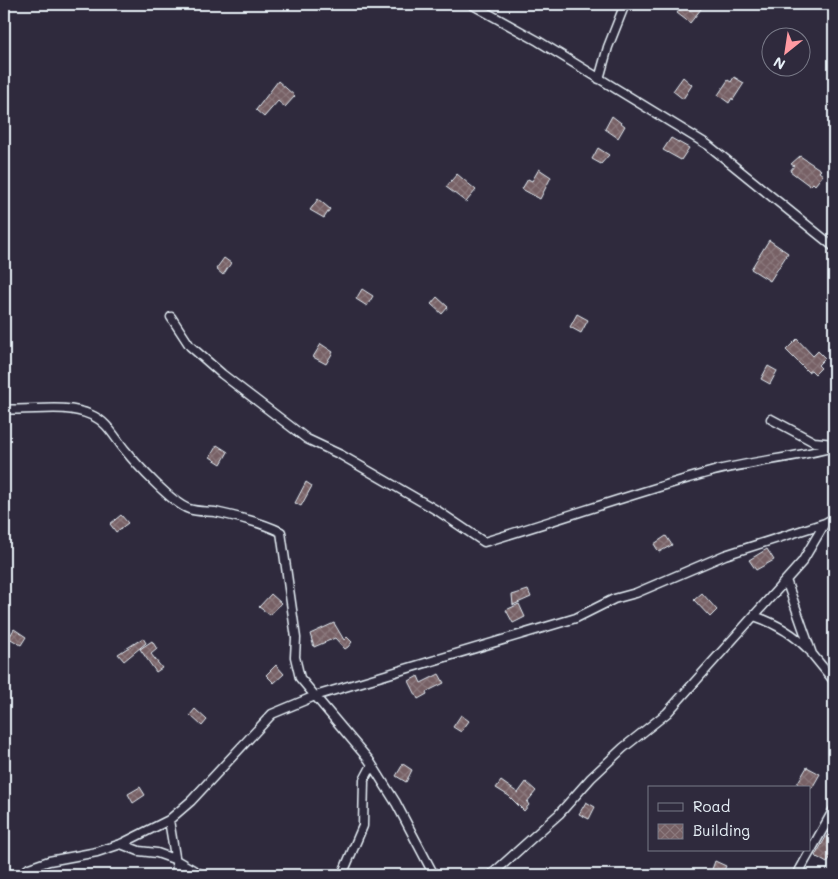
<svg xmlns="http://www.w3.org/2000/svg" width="838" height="879" font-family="Mali,sans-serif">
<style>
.building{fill:url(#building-cross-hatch);stroke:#e8f1f8}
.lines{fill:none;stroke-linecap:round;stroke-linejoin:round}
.street-casing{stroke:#e8f1f8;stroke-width:11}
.street{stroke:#2f2a3d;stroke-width:8}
</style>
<defs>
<pattern id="building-cross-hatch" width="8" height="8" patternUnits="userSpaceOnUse" patternTransform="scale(1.25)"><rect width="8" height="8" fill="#776165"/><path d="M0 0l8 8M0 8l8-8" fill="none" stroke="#8a787c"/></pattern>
</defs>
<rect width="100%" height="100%" fill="#2f2a3d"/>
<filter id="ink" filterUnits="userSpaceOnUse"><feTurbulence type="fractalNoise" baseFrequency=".02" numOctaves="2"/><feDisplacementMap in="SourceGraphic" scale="10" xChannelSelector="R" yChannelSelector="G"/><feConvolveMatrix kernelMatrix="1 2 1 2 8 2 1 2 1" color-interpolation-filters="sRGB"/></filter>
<g filter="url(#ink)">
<path class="building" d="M684,4H705L690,23L677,13Z
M683,77L692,85L683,99L673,91Z
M734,77L744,83L733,100L732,98L729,103L718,95L728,80L731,82Z
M278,81L295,96L285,107L278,101L264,117L256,110Z
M612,116L625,126L618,138L605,129Z
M671,138L689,148L681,160L663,150Z
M598,148L609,155L601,164L592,159Z
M800,156L821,170L819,172L823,175L815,185L813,183L810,186L790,171L794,166L791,164Z
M539,169L551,177L540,199L522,189L528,179L532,181Z
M457,174L476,190L466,202L446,187Z
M318,199L330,209L324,218L310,210Z
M769,240L788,253L770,281L751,269Z
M224,258L231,263L223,275L216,269Z
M362,289L373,296L367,306L356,299Z
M437,297L448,307L442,314L431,304Z
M577,314L588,320L581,333L570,327Z
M797,339L813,356L818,351L825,358L818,365L821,368L815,374L811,370L808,372L786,350Z
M321,344L333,352L326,364L313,357Z
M768,366L777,371L770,384L761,379Z
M217,445L228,452L221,464L210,457Z
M306,482L312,486L301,506L295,503Z
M121,515L128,523L116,532L110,524Z
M666,536L672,545L659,552L654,544Z
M767,549L774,560L756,570L749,560Z
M528,590L531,597L513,605L512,595Z
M702,593L717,610L710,617L694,600Z
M271,594L281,603L270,615L259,607Z
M519,604L525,617L513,623L506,610Z
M334,623L344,640L347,637L352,642L348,647L345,649L335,638L314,647L310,634Z
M14,629L26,637L21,645L9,638Z
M143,638L146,643L124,661L118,654Z
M152,641L157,649L151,654L162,668L156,672L140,649Z
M276,665L284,674L274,683L266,675Z
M439,674L444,683L426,692L427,694L418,699L409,681L418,676L421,683Z
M195,709L207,720L202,726L190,715Z
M461,715L469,721L461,732L453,727Z
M403,764L412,770L406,782L396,776Z
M807,767L820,774L812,788H804L797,784Z
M501,781L518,793L526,782L536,791L527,802L529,805L524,811L509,796L496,788Z
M140,787L145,795L133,803L128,794Z
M586,802L595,807L589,819L579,814Z
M834,823V851L827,863L815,856Z
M715,861L726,866L722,875L711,872Z"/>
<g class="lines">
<g class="street-casing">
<path id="street" d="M471,4L538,41L708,145L834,247
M599,79L608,47L625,4
M171,317L190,346L222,374L307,439L341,455L438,511L484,542C561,519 637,492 714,471C754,461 794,458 834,447
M4,409C32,412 63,403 91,415C108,422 114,437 125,450C136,464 173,504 189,509C197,512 207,511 215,512C238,517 260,522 281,532L296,638L295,657L300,678L369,760L396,803L434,875
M771,419L814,442L834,444
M786,580L812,654L834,681
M754,616C775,623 794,634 809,650
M169,820L178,875
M121,844L139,851L157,853L174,859L202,875
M20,875L29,868L49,861L97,852L121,844L169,820L191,801L272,714L315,696L576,618L614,599L636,593L725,555L825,523
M342,875L363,826L364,780L372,765
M491,875L559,814L591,778L623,748L667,713L802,562L825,523L834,518
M797,875L834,809"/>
</g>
<use href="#street" class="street"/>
</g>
</g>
<rect width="838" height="879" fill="none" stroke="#2f2a3d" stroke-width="20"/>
<rect x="10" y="10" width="818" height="859" fill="none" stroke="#e8f1f8" stroke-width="2" filter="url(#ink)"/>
<rect x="648" y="786" width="162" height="65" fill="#2f2a3d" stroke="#797a88"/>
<rect x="658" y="803" width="25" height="8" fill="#2f2a3d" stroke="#797a88"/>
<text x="693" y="812" font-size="15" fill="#e8f1f8">Road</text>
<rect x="658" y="824" width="25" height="15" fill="url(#building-cross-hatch)" stroke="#797a88"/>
<text x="693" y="836" font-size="15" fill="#e8f1f8">Building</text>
<g transform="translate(786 52) rotate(210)"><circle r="24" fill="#2f2a3d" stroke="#797a88"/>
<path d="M0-4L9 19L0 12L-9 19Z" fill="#ff9aa2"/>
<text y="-8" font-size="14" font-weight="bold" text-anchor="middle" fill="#e8f1f8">N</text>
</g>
</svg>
